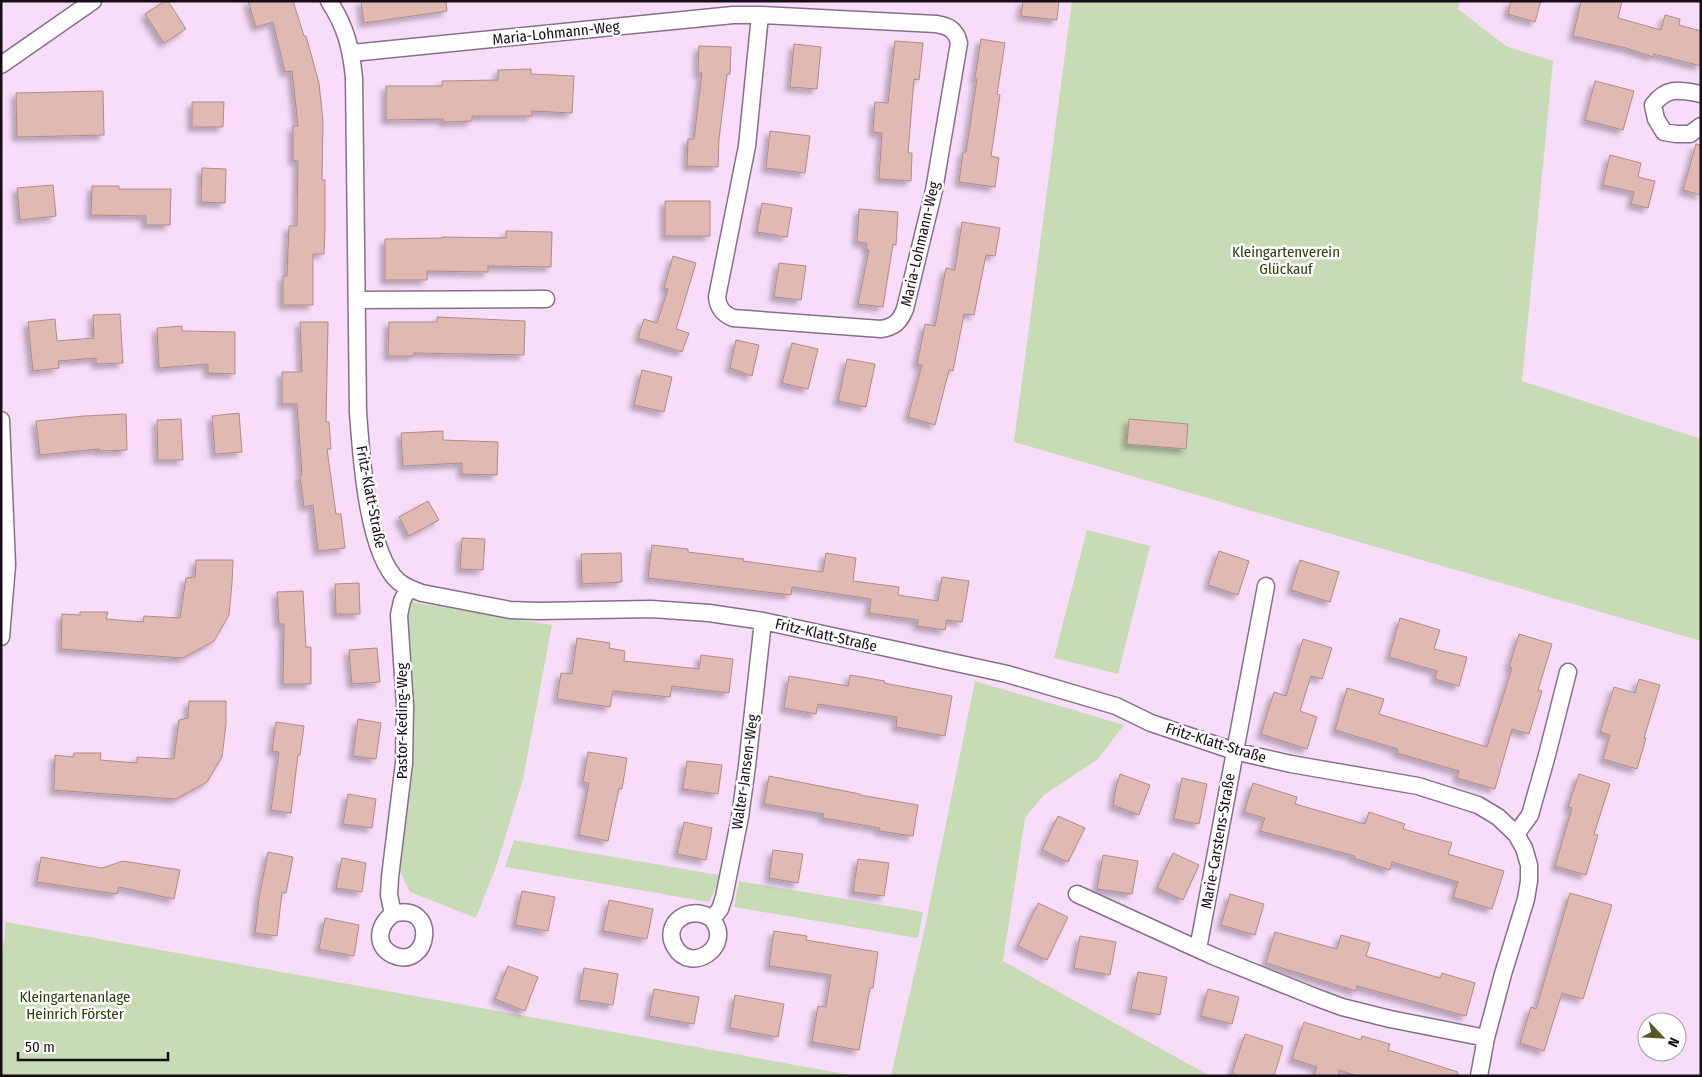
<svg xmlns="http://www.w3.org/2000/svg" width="1702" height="1077" font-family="'Fira Sans Condensed',sans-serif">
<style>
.green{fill:#c7dbb4}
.building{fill:#e1b9b3;stroke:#b18b86;filter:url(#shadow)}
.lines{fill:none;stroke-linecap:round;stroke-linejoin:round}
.minor-casing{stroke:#876f89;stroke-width:19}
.minor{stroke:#fff;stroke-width:16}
.labels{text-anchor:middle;stroke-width:5;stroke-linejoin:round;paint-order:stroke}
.street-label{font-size:15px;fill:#160d17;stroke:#fff}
.park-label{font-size:15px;fill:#2a3e0b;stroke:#fff}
</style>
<defs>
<filter id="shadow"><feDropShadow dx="-4.5" dy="4.5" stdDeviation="2.5" flood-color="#0004"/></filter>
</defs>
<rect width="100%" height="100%" fill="#f7ddf9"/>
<path class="green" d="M1072,1H1459L1458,9L1506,46L1553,61L1522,381L1701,439V641L1014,442Z
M1087,530L1150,546L1118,674L1054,658Z
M412,602L552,625L523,779L496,867L476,918L410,892L399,869L413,767L407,607Z
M975,681L1124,725L1098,759L1044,795L1025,818L1003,961L1210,1076H891L925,927Z
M514,840L719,875L715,890L709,902L505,867Z
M739,881L923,912L918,938L734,907Z
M6,922L856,1076H1V966Z"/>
<path class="building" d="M165,1H168L186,29L164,43L145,14Z
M248,1H293L304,36H306L319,83L323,121L322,180H325V227L324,254H313V305H283V276H287L289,226H297L298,161L293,160V126H298L292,71L285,72L273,22L256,27Z
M361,1H446L447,11L364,23Z
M1023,1H1059L1057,20L1021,16Z
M1511,1H1541L1535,22L1508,14Z
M1581,1H1622L1618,18L1661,30L1665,15L1680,19L1679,25L1701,31V66L1654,54L1653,57L1626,48L1573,36Z
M981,39L1005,43L997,94L1000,95L991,156L999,158L995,187L959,182L963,152H966L977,79L975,78Z
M895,41L923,43L919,80L914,79L908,153H912L911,181L879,179L882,133L873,132L875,102L888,103Z
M794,44L821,47L817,89L790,87Z
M699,46L731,47L730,74H727L719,139L718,167L687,166L688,139H694L702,73H698Z
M531,69V74L574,76L572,113L532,111V116H472V121L443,122V119L386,120V86H442V81L498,80V70Z
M1595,81L1634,91L1623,130L1585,120Z
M103,91L104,135L17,137L16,93Z
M192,102H224L223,127H192Z
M770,131L810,136L805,173L766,168Z
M1696,144L1701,145V195L1683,190Z
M1610,155L1641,163L1638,177L1655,181L1648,208L1631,204L1634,192L1603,185Z
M202,168L226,169L225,203L201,202Z
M53,185L56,216L20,220L17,188Z
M92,186H119V189H171L170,225H146V216L91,215Z
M665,201H710V236H665Z
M762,203L792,208L787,237L757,232Z
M859,209L898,212L896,245L893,244L883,307L858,304L869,250L866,249L867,243L857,242Z
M962,222L1000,228L995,256L986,255L974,315L964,314L953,371L949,370L935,425L908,417L922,365L917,364L925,324L935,326L946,268L955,270Z
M506,231L552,232L551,267L488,266V272L427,271V280H385V239L442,238V237L506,238Z
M673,256L696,263L676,329L689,333L682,352L638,338L644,319L657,323L668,289L664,288Z
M779,263L806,266L801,300L774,297Z
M120,314L123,363L96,364V358L58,361L59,368L33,371L28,322L55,319L57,341L94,338L93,315Z
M437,317L525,321L524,355L414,353V356H388L389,322H437Z
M300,322H328L326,422H329L331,449H327L336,514H341L345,548L318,551L313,505L304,507L300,476L302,475L297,404H282V372H302Z
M182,326V331L235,332V374L208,373V364L159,368L157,328Z
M736,340L759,345L752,376L730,368Z
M792,343L818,349L808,389L782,383Z
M847,359L875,364L866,407L838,401Z
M642,370L672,377L664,412L634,405Z
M239,413L242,452L215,454L212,416Z
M126,414L127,450L99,451V449L40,455L36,421L84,416Z
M181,419L183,460H158L157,420Z
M1129,419L1188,424L1186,449L1127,444Z
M443,431V440L498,442L497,475L462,474V463L403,466L401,433Z
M428,501L439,520L409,536L399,517Z
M462,538L485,539L483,570L460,569Z
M652,545L688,549V552L744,559L743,561L823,572L826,553L856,558L853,581L899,587L898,595L938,601L942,577L969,581L962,622L947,620L945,630L917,626L918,620L869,613L871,599L792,587L791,595L648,578Z
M1219,551L1249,561L1238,595L1208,585Z
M621,553L622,582L582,584L581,554Z
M196,560H233L232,583L229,615L214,641L183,658L61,649L62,614L80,615V612H108L106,619L143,622L144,616L180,618L186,578L195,577Z
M1300,560L1339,572L1330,602L1291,590Z
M359,583L360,614H336L335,584Z
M303,591L306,647H311V684H283L284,624H279L277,592Z
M1400,618L1440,630L1434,649L1467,657L1459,686L1435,679L1437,671L1389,657Z
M1519,634L1552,644L1538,690L1542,691L1529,734L1512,729L1495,789L1457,778L1459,771L1397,753L1398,749L1335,730L1347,688L1384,699L1379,714L1487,747L1512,668L1509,667Z
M577,638L610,643L609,648L625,651L624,661L699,669L701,655L733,659L729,693L672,686L670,697L613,691L610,707L557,699L561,673L572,674Z
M1303,639L1332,648L1322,679L1311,676L1300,711L1317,717L1307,749L1261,734L1274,692L1286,696Z
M377,648L380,682L352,684L349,650Z
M850,675L885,681L884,683L952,696L945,736L896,727L897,717L818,704L816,714L784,708L789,676L848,686Z
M1639,679L1660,685L1644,738H1646L1637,769L1603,759L1610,735L1600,732L1614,687L1635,693Z
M189,701H226V724L222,757L207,782L176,799L54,790L55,755L73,757L74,753H101L100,760L137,763V757L174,759L179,720L188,718Z
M358,719L381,723L376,759L353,756Z
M276,722L304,726L300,755H298L291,813L271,810L279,752L272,751Z
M588,752L627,758L622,789L619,788L608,841L579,835L589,783L583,782Z
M687,761L722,765L718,794L683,789Z
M1120,774L1150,785L1139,815L1113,805L1116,787Z
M1579,774L1610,784L1594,834L1598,835L1586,875L1555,866L1572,808L1568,807Z
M769,776L860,794V795L918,805L913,836L879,831L880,828L823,818L824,814L764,804Z
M1182,778L1207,784L1199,824L1174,819Z
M1253,783L1297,797L1295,804L1365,824L1369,812L1405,824L1403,829L1452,843L1448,854L1504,871L1492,909L1453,897L1458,882L1392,862L1390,870L1354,858L1355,856L1260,831L1265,818L1244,812Z
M348,794L376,799L372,828L343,824Z
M1058,816L1085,828L1068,862L1042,850Z
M684,822L712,828L706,860L677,854Z
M773,850L803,854L798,883L769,878Z
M268,852L293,857L286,893L282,892L277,936L255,933L259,898Z
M1173,853L1199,865L1183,900L1157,888Z
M1103,855L1138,861L1132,894L1097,889Z
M41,857L102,868L123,861L180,870L174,899L119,887L117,894L37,882Z
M342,858L366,863L362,892L336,888Z
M858,859L889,863L884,896L853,892Z
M522,891L555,897L548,931L515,925Z
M1570,893L1612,905L1583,999L1562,993L1544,1051L1520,1043L1531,1007L1536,1009Z
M1230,894L1264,904L1255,935L1221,925Z
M609,900L653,909L647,939L603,931Z
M1038,903L1068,917L1047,960L1018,946Z
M325,918L359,925L354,956L319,949Z
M774,931L807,936L806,940L878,952L873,988H870L859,1050L812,1042L818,1006L826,1007L831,975L769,966Z
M1275,932L1337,949L1341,935L1370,943L1366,956L1440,978L1442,973L1475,983L1466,1016L1357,986L1356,991L1266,963Z
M1080,936L1116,942L1110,975L1074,968Z
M508,966L538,977L525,1011L495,999Z
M584,968L618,974L613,1005L579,1000Z
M1138,972L1167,977L1160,1015L1131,1009Z
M654,989L699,997L694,1024L649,1016Z
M1208,989L1239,997L1232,1024L1201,1016Z
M735,995L784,1004L778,1037L730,1028Z
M1304,1022L1361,1040L1362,1036L1390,1044L1388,1050L1458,1072L1457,1076H1357L1339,1070L1338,1076H1314L1317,1067L1292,1059Z
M1245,1034L1283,1046L1274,1076H1240L1232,1073Z"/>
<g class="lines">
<g class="minor-casing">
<path id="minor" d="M329,1C346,27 351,48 354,78L358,412C361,453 367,553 398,581C405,587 413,590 422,593L510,610L538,611L651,609L709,613L763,621L1007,674L1116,706L1151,723L1234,751L1291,764L1418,786L1478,805L1498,817L1516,834L1524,848L1529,865V881L1526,899L1503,974L1486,1038L1479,1076
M352,53L733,15H760L936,24C949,26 956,30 959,43L934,190L905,309C900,322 894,327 881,329L733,318C723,314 718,308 717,297L747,146L760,15
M1,65L93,1
M1701,94C1680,90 1667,86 1653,105L1656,119L1664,132L1676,134H1690L1701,126
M357,300L546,299
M1,420L7,565L1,637
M1516,834L1530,815L1547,755L1568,672
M1077,894L1213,956L1315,997L1342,1007L1390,1019L1486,1038
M393,914C439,901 430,971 393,955C374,946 378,925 393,914L389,895L390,877L404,763L405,706L399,615L402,601L408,589
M712,919C734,946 691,975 675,947C661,923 691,903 712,919L720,909L724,897L740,817L747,766L763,621
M1198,949L1266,586"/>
</g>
<use href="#minor" class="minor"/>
</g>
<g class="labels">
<g class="street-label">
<text transform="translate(556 33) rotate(-6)" y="5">Maria-Lohmann-Weg</text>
<text transform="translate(920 244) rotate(-77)" y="5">Maria-Lohmann-Weg</text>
<text transform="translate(371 497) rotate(79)" y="5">Fritz-Klatt-Straße</text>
<text transform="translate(826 635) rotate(13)" y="5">Fritz-Klatt-Straße</text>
<text transform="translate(402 721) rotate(-90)" y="5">Pastor-Keding-Weg</text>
<text transform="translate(1216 743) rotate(17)" y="5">Fritz-Klatt-Straße</text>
<text transform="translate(745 772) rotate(-82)" y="5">Walter-Jansen-Weg</text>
<text transform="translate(1218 841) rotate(-80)" y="5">Marie-Carstens-Straße</text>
</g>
<g class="park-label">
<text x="1286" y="257">Kleingartenverein<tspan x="1286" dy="17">Glückauf</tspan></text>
<text x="75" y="1002">Kleingartenanlage<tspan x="75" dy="17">Heinrich Förster</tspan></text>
</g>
</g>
<rect width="1702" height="1077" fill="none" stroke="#160d17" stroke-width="5"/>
<g transform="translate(1662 1037) rotate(115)"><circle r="24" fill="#ffffff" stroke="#a29ea2"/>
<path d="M0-4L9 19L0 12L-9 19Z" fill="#575a27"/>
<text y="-8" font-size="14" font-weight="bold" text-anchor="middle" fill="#160d17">N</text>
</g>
<path d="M18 1052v8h150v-8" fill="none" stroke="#160d17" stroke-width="2.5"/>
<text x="25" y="1052" font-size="15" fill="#160d17" stroke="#ffffff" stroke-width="4" paint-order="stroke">50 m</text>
</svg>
